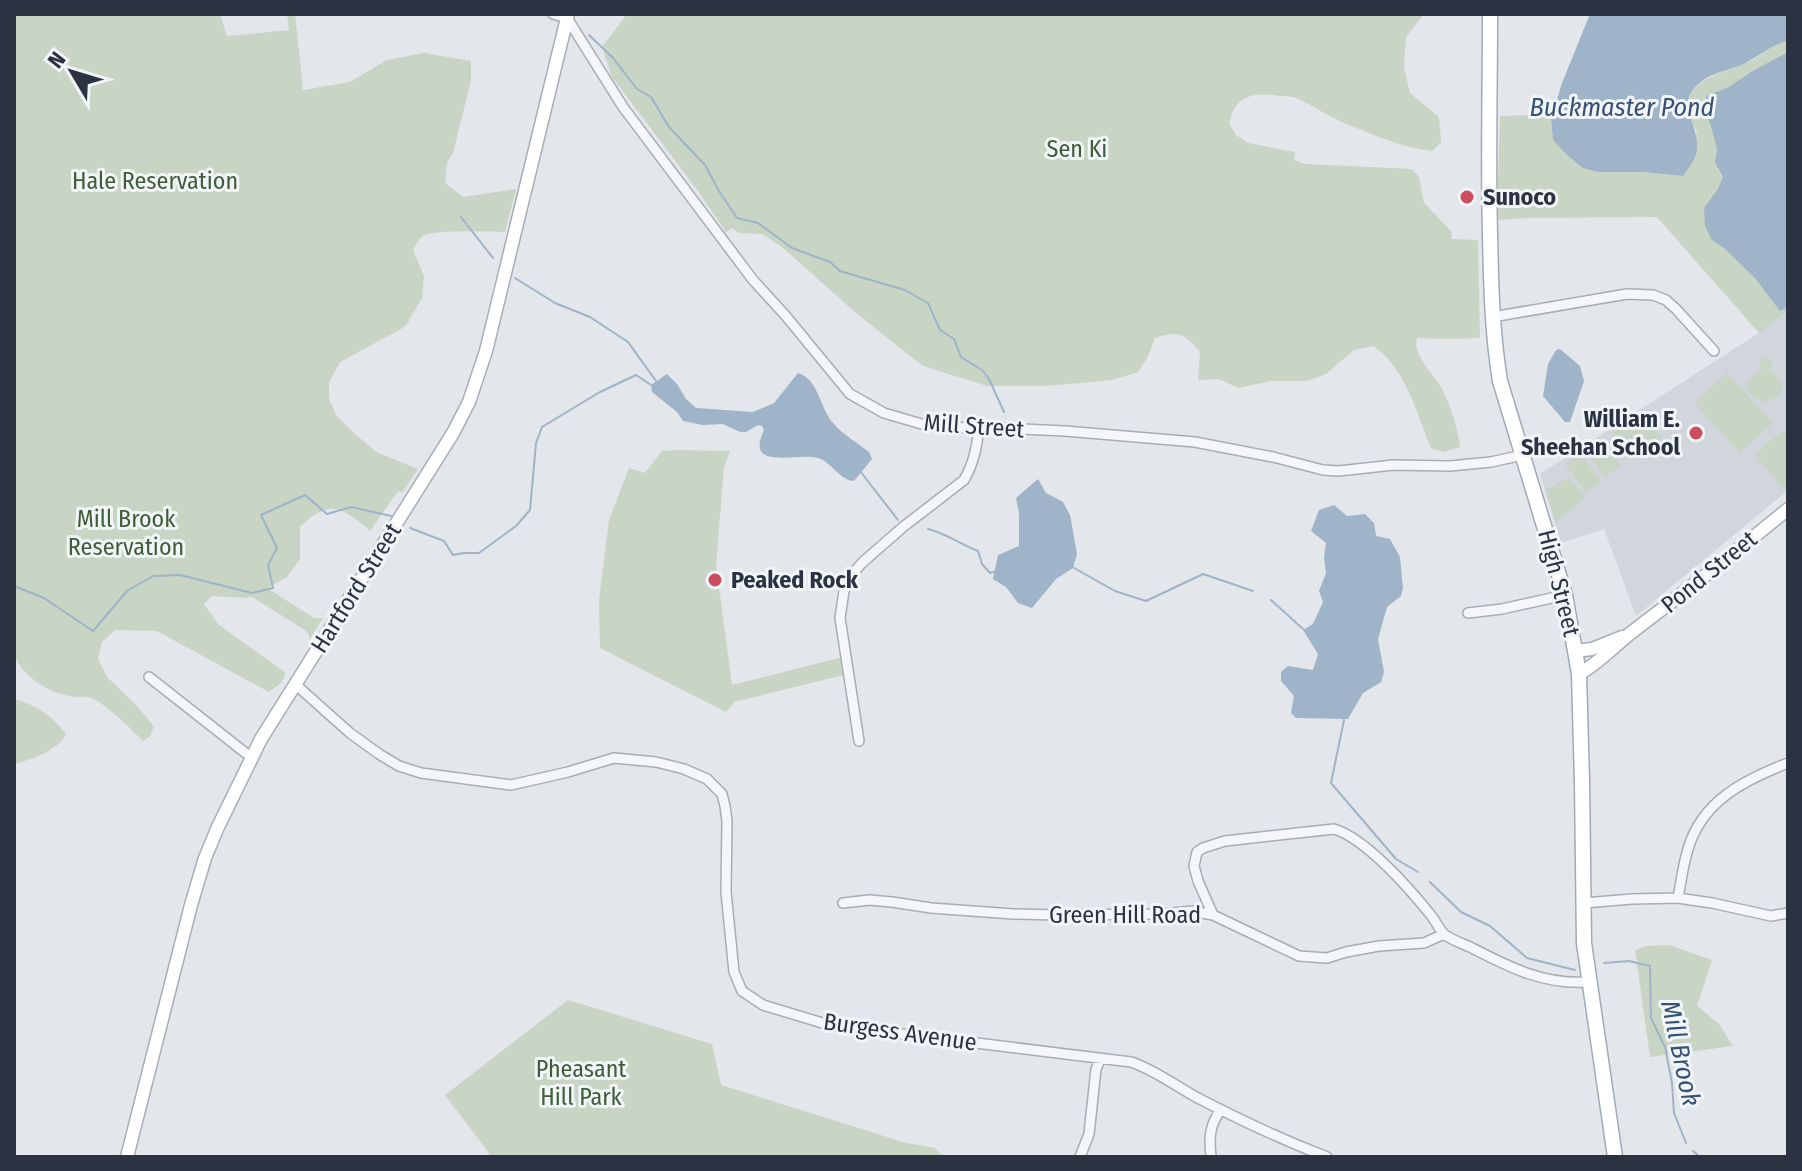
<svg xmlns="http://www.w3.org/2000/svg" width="1802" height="1171" font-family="'Fira Sans Condensed',sans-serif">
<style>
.built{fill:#d1d5dc}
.green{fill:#c8d4c4}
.water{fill:#9fb3c9}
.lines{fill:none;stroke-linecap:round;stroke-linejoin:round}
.stream{stroke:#9fb3c9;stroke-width:2}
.street-casing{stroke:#a8adb4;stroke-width:12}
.secondary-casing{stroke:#a8adb4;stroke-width:15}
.primary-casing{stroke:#a2aab6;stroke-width:17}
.street{stroke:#f5f6f9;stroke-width:9}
.secondary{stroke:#fff;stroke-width:12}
.primary{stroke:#fff;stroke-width:14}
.poi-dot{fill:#ca4e5d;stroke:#f2f5f8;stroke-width:3}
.labels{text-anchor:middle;stroke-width:6;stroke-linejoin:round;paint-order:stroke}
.park-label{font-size:24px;fill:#3f5d39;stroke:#f2f5f8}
.poi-label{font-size:24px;font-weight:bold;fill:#2b3342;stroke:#f2f5f8;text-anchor:start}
.street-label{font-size:24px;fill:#2b3342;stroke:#f2f5f8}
.water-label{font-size:26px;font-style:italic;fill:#375175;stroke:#f2f5f8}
</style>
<rect width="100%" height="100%" fill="#e3e6ea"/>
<path class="built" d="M1788,311V490L1636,616L1604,529L1561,543L1540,474L1759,333Z"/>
<path class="green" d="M14,14H220L227,36L289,30L287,14H295L303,90L350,82L387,60L424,53L471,61V80L453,153L447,162L445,183L463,197L516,189L505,232C492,231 435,230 425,235C419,238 416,245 413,250L424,276L422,298L409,320V322L401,329L340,362L329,382V399L336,415L356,435L378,453L418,469L402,493L398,491L370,531C342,507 330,498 300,527V559L286,578L267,588L314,618H323L309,640V635L306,631L251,596L246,598L212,596L204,604L218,624L286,673L281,683L269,692L157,631L115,630L102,642L98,659L107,677L137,706L154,727L150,736L143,741C130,728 109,707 94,699C87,695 77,698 69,696C46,691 24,677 14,655Z
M627,14H1424L1406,37L1404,68L1410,93L1439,117L1441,142L1433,151C1402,148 1372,134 1344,123C1328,116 1315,107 1299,99C1294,97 1287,96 1281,96C1254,92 1236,94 1229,123L1236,135L1248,143L1295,152L1294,160L1305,164L1412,169L1419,177L1424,203L1451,231L1452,239L1478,240L1480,338L1448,339L1417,338C1412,355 1433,373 1441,387C1450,405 1458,427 1460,447L1443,452L1431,448C1416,412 1406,368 1373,346L1354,350L1326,374L1307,381H1271L1238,388L1219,379L1198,380L1200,352C1185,334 1178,330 1155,338L1147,358L1138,372L1112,380L1046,386H987L923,366L856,313L782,247L762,234L739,233L732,228L726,232L698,191L612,77L602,47Z
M1788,41V311L1759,333L1657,217L1529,218L1497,220L1500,116L1532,115L1551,119L1553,140L1568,156L1584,168L1598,172H1642L1683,176L1697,132C1694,126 1687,116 1687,109C1686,78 1728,71 1749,62C1761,56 1774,43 1788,41Z
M1764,358L1769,359L1773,363L1770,369L1783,384L1778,396L1766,402L1754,398L1748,391L1747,382L1762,368L1758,363Z
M1727,373L1773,423L1740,453L1694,403Z
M1642,412L1662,437L1634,459L1612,431Z
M1786,428L1788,431V483L1782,488L1755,454Z
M1600,438L1620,466L1605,477L1585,450Z
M679,450L730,451L724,467L716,565L732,685L843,657L848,674L734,702L726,712L600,648L599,600L609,520L629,468L645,473L662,451Z
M1581,453L1601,481L1586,492L1565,464Z
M1569,477L1585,498L1555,522L1546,490Z
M14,699C38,705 51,716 66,734C59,750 30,760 14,764Z
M1669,945L1712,960L1697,1006L1719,1024L1733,1046L1650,1057L1635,950L1647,946Z
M568,1000L712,1044L721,1085L906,1143L935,1148L944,1157H492L445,1095Z"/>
<path class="water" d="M1590,14H1788V41C1777,42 1756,58 1744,64C1732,69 1720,71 1708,77C1669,101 1699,119 1697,149C1697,158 1688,168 1683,176L1642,172H1598L1583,168L1568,156L1553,140L1551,119L1562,83Z
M1788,52V307L1780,311L1755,278L1724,248L1712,240L1705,226L1704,208L1718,189L1723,177L1715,162L1717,149L1711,126L1706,113V96L1729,87L1751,72Z
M1560,349L1580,366L1584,381L1570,422H1565L1543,396L1548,364L1556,350Z
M798,373C819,379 820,410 834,424C843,435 858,443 869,452L872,459L854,481C839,480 832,462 818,458C797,452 744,472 764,430L762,426L758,425L746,432H740L723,424L703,425L683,421L677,412L652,392L651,385L667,374L677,384L686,399L696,408L753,412L774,403Z
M1038,479L1046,493L1063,502L1070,515L1077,554L1073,568L1056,579L1032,608L1018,603L1006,587L993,579L998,555L1019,546V514L1016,498Z
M1334,505L1347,516L1365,514L1374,523L1376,536L1390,539L1400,557L1403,588L1401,596L1387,607L1378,639L1384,672L1381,682L1363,693L1348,719L1296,718L1291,713L1294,696L1281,681V672L1288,666L1313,670L1318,654L1303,630L1313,624L1323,602L1319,591L1326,573L1324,557L1326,543L1311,531L1319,510Z"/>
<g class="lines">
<path class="stream" d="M589,35L613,58L637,89L651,97L669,127L705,165L719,191L737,218L758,223L792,248L830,262L840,271L905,290L928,303L940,330L954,339L961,357L982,370L989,379L1004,412
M461,217L493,258
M515,278L555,303L590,317L628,342L656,381
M860,471L898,520
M410,528L444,541L453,555L464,553H479L516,526L530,510L536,443L542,427L600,392L636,375L651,385
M928,529C946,533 961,545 978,551L982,564L990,573L997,571
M1074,568L1115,591L1146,601L1203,574L1253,591
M14,586L44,598L93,631L127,591L153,576L180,575L252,593L273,588L268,565L277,548L261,515L305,495L327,514L351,507L391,516
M1271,600L1303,629
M1344,720L1331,783L1396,859L1418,872
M1430,882L1461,912L1490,926L1527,958L1575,970
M1604,963L1629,961L1650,966L1651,1018L1665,1047L1672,1083L1674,1113L1686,1143
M1693,1151L1700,1157"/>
<g class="street-casing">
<path id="street" d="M553,14L567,18L623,107L753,280L785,315L850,394L884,413L925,425L951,428L979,427L1065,431L1195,442L1273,457L1323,470L1339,471L1393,465L1450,466L1491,462L1523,455
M1492,317L1627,294L1653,295L1666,300L1676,309L1714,351
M1468,613L1502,609L1565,595
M149,677L252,758
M295,684L350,733L379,754L399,766L421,773L511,785L568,772L614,758L656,762L684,769L707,779L722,794L725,806L727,821L726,892L734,972L742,991L763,1005L829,1025L1131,1062C1155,1070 1174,1085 1196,1097C1238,1119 1283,1140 1327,1157
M859,741L840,618L844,591L851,575L863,562L903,527L964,480C974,463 977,446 979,427
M1678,898C1681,882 1683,865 1688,849C1702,801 1744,780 1788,763
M843,903L869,900L892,902L931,908L1013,914L1059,915L1160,914L1193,911L1213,915L1299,956L1327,958L1346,952L1379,946L1424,943L1444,934
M1584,903L1632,899L1678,898L1712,903L1771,916L1788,913
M1213,915L1198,881L1194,866L1197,852L1203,848L1225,841L1334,829C1365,838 1409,888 1430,914C1435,920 1439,929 1444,934C1451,940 1464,944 1472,948C1511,968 1544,985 1589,982
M1080,1157L1089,1134L1096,1069L1101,1058
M1211,1157C1209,1139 1209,1125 1221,1110"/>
</g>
<g class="secondary-casing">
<path id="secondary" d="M1575,651L1592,649L1622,637
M1579,674C1599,663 1614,646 1632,632C1685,592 1737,551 1788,509
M127,1157L191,905L205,858L217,829L261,739L453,433L469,402L486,351L568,14"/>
</g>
<g class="primary-casing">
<path id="primary" d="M1490,14C1490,88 1488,161 1490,234C1491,284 1492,332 1500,381L1565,595L1575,651L1579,674L1582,781L1584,943L1615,1157"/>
</g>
<use href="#street" class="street"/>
<use href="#secondary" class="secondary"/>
<use href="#primary" class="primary"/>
</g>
<g class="poi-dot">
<circle cx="1467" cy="197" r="8"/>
<circle cx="1696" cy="433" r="8"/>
<circle cx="715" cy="580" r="8"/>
</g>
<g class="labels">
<g class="park-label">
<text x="1077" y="157">Sen Ki</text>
<text x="155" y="189">Hale Reservation</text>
<text x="126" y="527">Mill Brook<tspan x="126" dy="28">Reservation</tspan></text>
<text x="581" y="1077">Pheasant<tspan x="581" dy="28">Hill Park</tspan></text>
</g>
<g class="poi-label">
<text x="1483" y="205">Sunoco</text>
<text x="1680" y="427" text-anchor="end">William E.<tspan x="1680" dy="28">Sheehan School</tspan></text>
<text x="731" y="588">Peaked Rock</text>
</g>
<g class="street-label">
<text transform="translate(974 426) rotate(4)" y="8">Mill Street</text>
<text transform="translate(1709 572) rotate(-39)" y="8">Pond Street</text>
<text transform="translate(1559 583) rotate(76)" y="8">High Street</text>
<text transform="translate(356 588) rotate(-58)" y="8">Hartford Street</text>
<text x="1125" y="923">Green Hill Road</text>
<text transform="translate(900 1032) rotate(8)" y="8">Burgess Avenue</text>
</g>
<g class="water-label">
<text x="1622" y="116">Buckmaster Pond</text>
<text transform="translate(1681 1053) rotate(78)" y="9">Mill Brook</text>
</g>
</g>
<rect width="1802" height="1171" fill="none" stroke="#2b3342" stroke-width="32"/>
<g transform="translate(72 72) rotate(308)" stroke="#f2f5f8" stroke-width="6" paint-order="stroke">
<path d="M0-6L14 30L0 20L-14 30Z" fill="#2b3342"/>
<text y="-12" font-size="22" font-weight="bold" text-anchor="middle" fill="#2b3342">N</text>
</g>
</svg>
